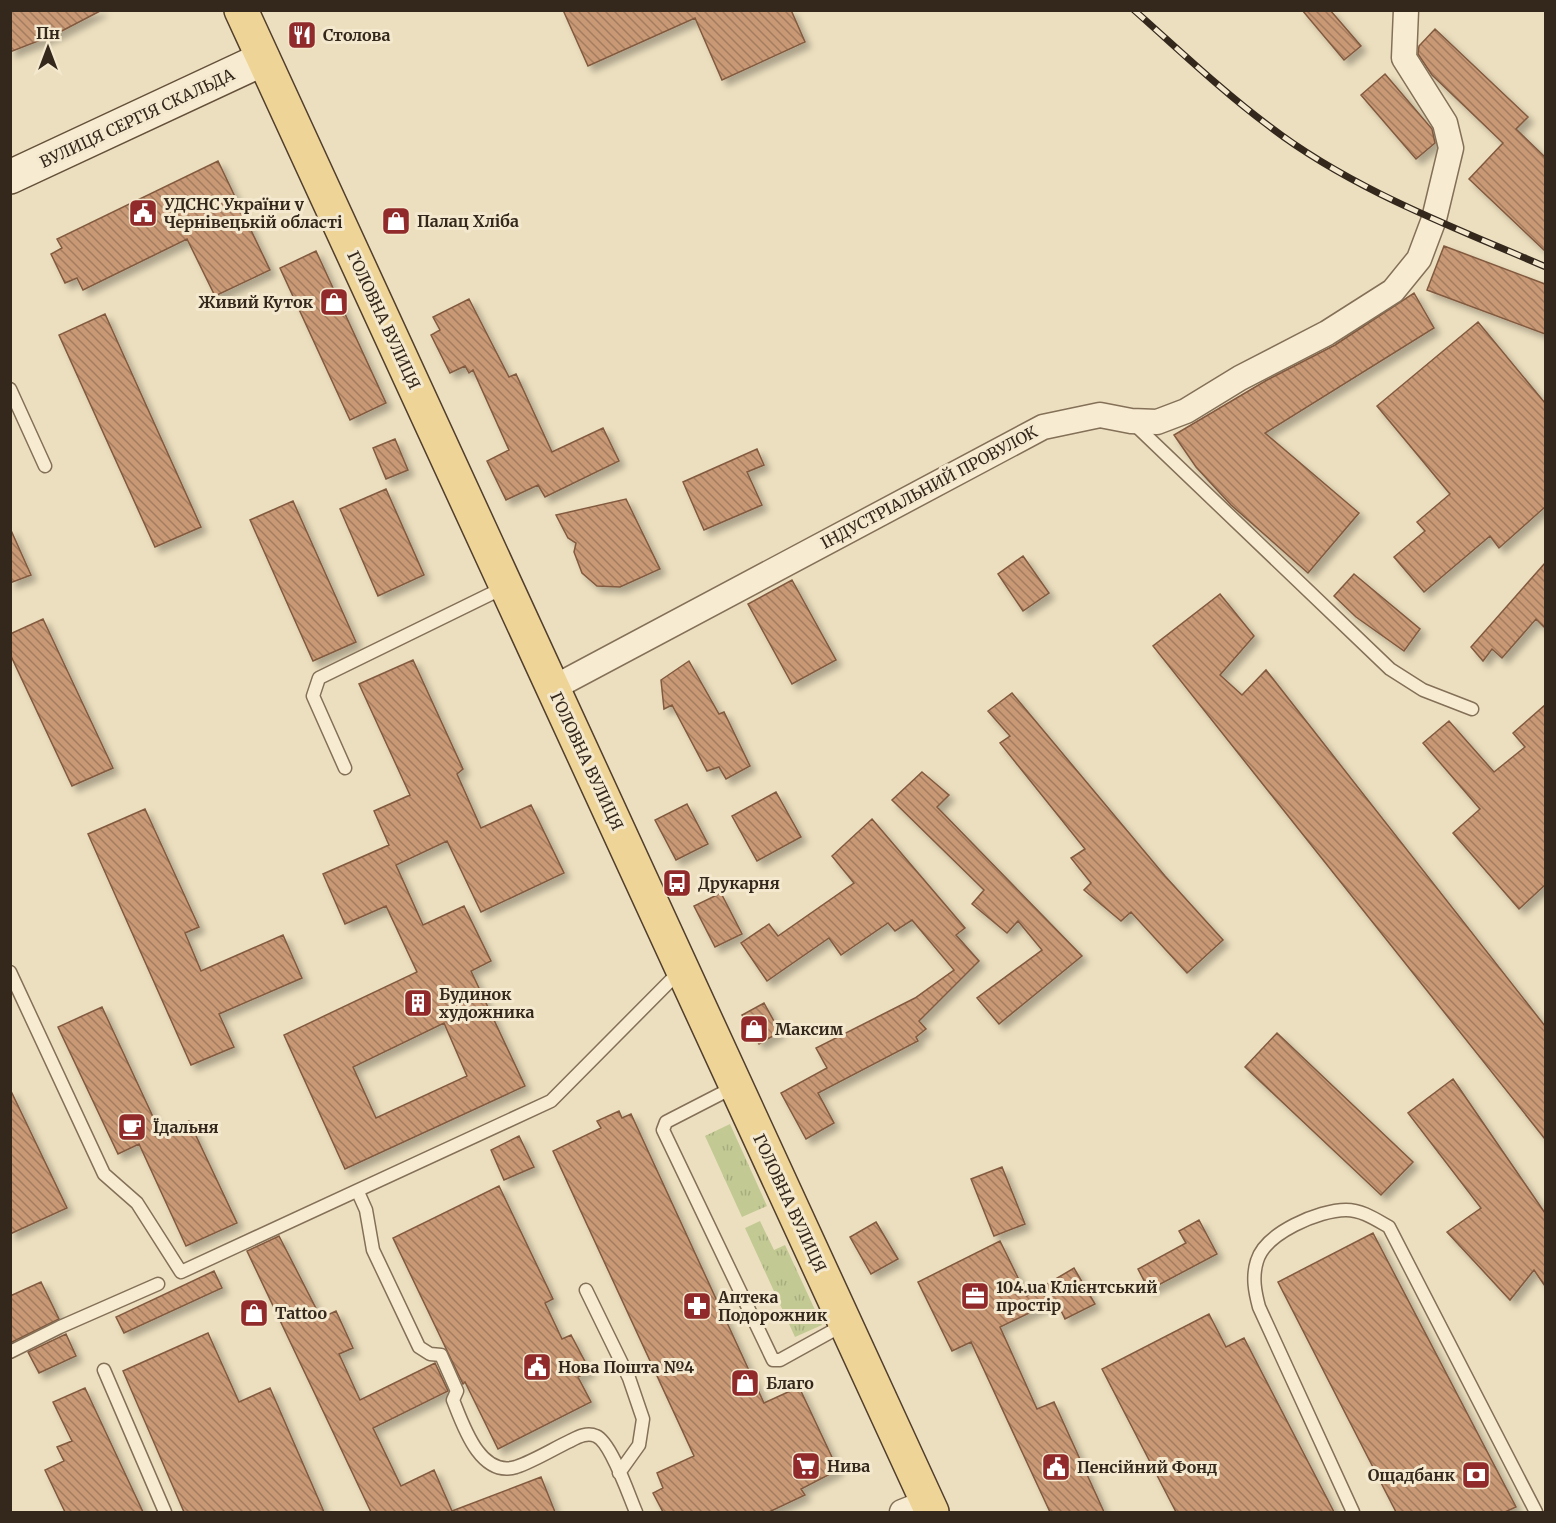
<svg xmlns="http://www.w3.org/2000/svg" width="1556" height="1523" font-family="Merriweather,serif">
<style>
.grass{fill:url(#grass-tufts)}
.building{fill:url(#building-back-hatch);stroke:#825a3f;stroke-width:1.5;fill-rule:evenodd;filter:url(#shadow)}
.lines{fill:none;stroke-linecap:round;stroke-linejoin:round}
.lane-casing{stroke:#847058;stroke-width:15}
.street-casing{stroke:#847058;stroke-width:27}
.secondary-casing{stroke:#65513b;stroke-width:36}
.primary-casing{stroke:#513e2c;stroke-width:36}
.lane{stroke:#f7ecd1;stroke-width:12}
.street{stroke:#f7ecd1;stroke-width:24}
.secondary{stroke:#f7ecd1;stroke-width:33}
.primary{stroke:#efd497;stroke-width:33}
.rail-casing{stroke:#34281c;stroke-width:7}
.rail{stroke:#f4e9ce;stroke-width:4.5;stroke-dasharray:14;stroke-linecap:butt}
.labels{text-anchor:middle;stroke-width:6;stroke-linejoin:round;paint-order:stroke}
.poi-label{font-size:16px;font-weight:bold;fill:#34281c;stroke:#f4e9ce;text-anchor:start}
.street-label{font-size:16px;fill:#34281c;stroke:#f4e9ce}
</style>
<defs>
<pattern id="grass-tufts" width="24" height="20" patternUnits="userSpaceOnUse" patternTransform="scale(1.5)"><rect width="24" height="20" fill="#c2c993"/><path d="M3 7l-1-3M5 7V3M7 7l1-3M15 17l-1-3M17 17v-4M19 17l1-3" fill="none" stroke="#a7ad7e"/></pattern>
<pattern id="building-back-hatch" width="6" height="6" patternUnits="userSpaceOnUse" patternTransform="scale(1.5)"><rect width="6" height="6" fill="#c99976"/><path d="M-1 5l2 2M0 0l6 6M5-1l2 2" fill="none" stroke="#a47d60"/></pattern>
<filter id="shadow"><feDropShadow dx="5.5" dy="5.5" stdDeviation="3" flood-color="#0004"/></filter>
</defs>
<rect width="100%" height="100%" fill="#ecdfbf"/>
<path class="grass" d="M730,1124L767,1206L742,1217L705,1136Z
M760,1221L774,1250L785,1245L822,1325L795,1337L745,1228Z"/>
<path class="building" d="M10,10H102L56,34L10,52Z
M563,10H791L805,42L722,80L695,18L588,66Z
M1302,10H1330L1361,46L1344,60Z
M1435,29L1528,117L1516,129L1545,157V251L1469,179L1503,143L1432,75L1418,54L1419,46Z
M1385,74L1432,129L1435,143L1416,159L1361,95Z
M218,161L270,270L215,296L187,239L83,290L77,278L65,283L51,254L62,248L57,239Z
M1444,246L1545,284V334L1427,290Z
M316,251L386,403L350,420L280,268Z
M1414,293L1434,328L1265,433L1359,513L1308,573L1231,505L1196,467L1174,435L1267,380L1335,345Z
M469,299L509,377L516,374L552,452L603,428L619,461L545,497L538,485L506,500L487,461L509,450L473,370L469,373L465,366L450,373L431,335L440,330L433,317Z
M105,314L201,527L155,547L59,335Z
M1478,322L1545,403V507L1499,548L1490,536L1424,592L1394,557L1425,531L1417,522L1450,494L1377,406Z
M395,439L408,470L386,479L373,448Z
M757,449L764,465L747,472L762,505L704,530L683,482Z
M386,489L424,575L378,596L340,509Z
M626,499L660,569L620,587L597,586L582,573L574,552L576,543L568,538L556,515Z
M293,501L356,642L313,661L250,520Z
M10,528L31,575L10,583Z
M1023,556L1049,593L1023,611L998,574Z
M1545,563V628L1536,619L1502,658L1492,649L1483,661L1471,647Z
M1354,574L1420,629L1404,651L1356,617L1334,596Z
M792,580L836,660L792,684L748,604Z
M1220,594L1254,636L1220,675L1242,695L1266,670L1545,1026V1139L1153,646Z
M43,619L113,768L72,786L10,654V634Z
M413,660L463,769L457,774L481,828L531,805L564,873L481,912L447,841L396,865L423,925L464,906L491,961L471,971L525,1086L345,1169L284,1035L417,972L386,906L345,924L323,874L389,845L374,811L410,795L359,684ZM444,1023L467,1076L376,1118L353,1067Z
M689,661L719,714L724,712L750,766L726,779L719,767L707,771L672,705L664,709L661,680Z
M1012,693L1165,876L1223,940L1187,973L1131,912L1121,921L1084,890L1091,883L1071,858L1085,849L1000,743L1010,736L988,711Z
M1545,705V885L1519,909L1453,833L1480,809L1423,743L1449,721L1494,772L1525,747L1513,733Z
M922,772L949,795L937,807L1082,956L999,1024L977,998L1042,950L1018,921L1007,933L972,904L984,890L892,800Z
M776,792L801,837L757,861L732,816Z
M687,804L708,844L676,860L655,820Z
M145,809L199,927L185,933L201,971L283,935L302,978L219,1014L234,1047L191,1065L88,834Z
M872,819L965,928L956,935L979,961L919,1021L926,1029L916,1037L918,1041L818,1093L834,1123L806,1139L781,1093L827,1068L816,1048L915,998L954,970L912,920L895,931L888,923L841,955L829,938L767,981L741,943L769,924L778,936L854,883L832,856Z
M721,893L742,934L715,947L694,906Z
M764,1003L780,1032L759,1044L742,1015Z
M102,1007L161,1134L189,1121L237,1223L186,1246L139,1144L118,1154L58,1027Z
M1277,1033L1413,1162L1381,1195L1245,1067Z
M1453,1079L1545,1213V1286L1534,1270L1510,1300L1447,1232L1481,1208L1408,1113Z
M10,1089L67,1208L10,1234Z
M619,1111L622,1118L631,1114L764,1403L799,1387L838,1470L801,1489L805,1495L769,1512H663L653,1493L663,1488L657,1473L694,1456L553,1151L601,1128L597,1121Z
M519,1136L534,1167L504,1180L491,1150Z
M1002,1167L1025,1224L994,1236L971,1179Z
M499,1186L553,1299L545,1303L562,1339L571,1335L590,1371L578,1377L591,1402L498,1449L465,1382L463,1384L393,1238Z
M1199,1220L1217,1254L1149,1290L1138,1269L1186,1243L1179,1231Z
M876,1222L898,1259L871,1274L850,1237Z
M1373,1233L1516,1507L1505,1512H1396L1278,1282Z
M279,1236L321,1318L336,1311L353,1348L339,1354L360,1400L435,1363L448,1391L373,1428L401,1486L434,1470L452,1511L541,1477L555,1512H371L247,1251Z
M1000,1241L1027,1296L1074,1268L1095,1304L1065,1319L1056,1300L1000,1327L1037,1409L1054,1402L1104,1512H1050L971,1342L952,1351L918,1282Z
M214,1271L222,1288L124,1333L116,1317Z
M41,1282L59,1319L10,1343V1296Z
M1209,1314L1226,1347L1244,1338L1334,1512H1176L1102,1369Z
M208,1333L239,1402L270,1388L324,1512H184L123,1371Z
M66,1334L76,1356L39,1373L28,1352Z
M85,1388L143,1512H65L45,1470L64,1461L57,1447L72,1441L53,1402Z"/>
<g class="lines">
<g class="lane-casing">
<path id="lane" d="M10,389L45,466
M1132,422L1390,669L1423,690L1472,709
M345,768L313,696L319,678L505,587
M10,972L104,1174L137,1203L181,1272L551,1101L680,971
M736,1086L666,1122L663,1130L773,1360H780L845,1324
M358,1192L366,1210L373,1250L419,1347L430,1354L441,1355L457,1391L453,1400C463,1425 480,1478 516,1467C534,1461 553,1449 570,1441C578,1437 587,1432 596,1436C611,1442 629,1496 636,1512
M586,1290L629,1378L643,1419L639,1445L619,1473
M10,1352L60,1327L158,1284
M104,1370L165,1512
M1353,1512L1259,1307C1255,1292 1252,1277 1257,1261C1265,1233 1319,1210 1346,1210C1362,1210 1375,1219 1389,1227L1536,1512"/>
</g>
<g class="street-casing">
<path id="street" d="M553,688L1043,427L1100,415L1131,421L1157,422L1186,411L1240,378L1327,333L1393,291L1419,259L1434,219L1451,148L1445,123L1404,58L1406,10
M902,1512L927,1502"/>
</g>
<g class="secondary-casing">
<path id="secondary" d="M10,177L263,59"/>
</g>
<g class="primary-casing">
<path id="primary" d="M241,10L932,1512"/>
</g>
<use href="#lane" class="lane"/>
<use href="#street" class="street"/>
<use href="#secondary" class="secondary"/>
<use href="#primary" class="primary"/>
<g class="rail-casing">
<path id="rail" d="M1134,10C1178,49 1222,91 1269,126C1351,189 1451,226 1546,267"/>
</g>
<use href="#rail" class="rail"/>
</g>
<defs>
<g id="restaurant-square" transform="scale(1.5)"><rect x="-9" y="-9" width="18" height="18" rx="4" fill="#912a2a" stroke="#f4e9ce"/><path d="M-5-6h1v4h1v-4h1v4h1v-4h1v5L-1.5 .5V6h-2V.5L-5-1ZM5-6V6H3V1.5H1.5Q1.5-4 5-6Z" fill="#fff"/></g>
<g id="civic-square" transform="scale(1.5)"><rect x="-9" y="-9" width="18" height="18" rx="4" fill="#912a2a" stroke="#f4e9ce"/><path d="M-.6-6.5H3V-4.5H.6V-3L4-1V1h2V6H-6V1h2V-1L-.6-3ZM-1.2 2.5V6h2.4V2.5Z" fill="#fff"/></g>
<g id="shop-square" transform="scale(1.5)"><rect x="-9" y="-9" width="18" height="18" rx="4" fill="#912a2a" stroke="#f4e9ce"/><path d="M-5-2.5h2.3a2.7 3.5 0 0 1 5.4 0H5L5.5 6h-11ZM-1.5-2.5h3a1.5 2.3 0 0 0-3 0Z" fill="#fff"/></g>
<g id="bus-square" transform="scale(1.5)"><rect x="-9" y="-9" width="18" height="18" rx="4" fill="#912a2a" stroke="#f4e9ce"/><path d="M-5-6H5V4H4V6H2V4H-2V6H-4V4H-5ZM-3.5-4V0h7V-4ZM-3.5 1.2v1.5H-2V1.2ZM2 1.2v1.5H3.5V1.2Z" fill="#fff"/></g>
<g id="building-square" transform="scale(1.5)"><rect x="-9" y="-9" width="18" height="18" rx="4" fill="#912a2a" stroke="#f4e9ce"/><path d="M-4-6H4V6H1V3H-1V6H-4ZM-2.5-4.3h1.7v1.8h-1.7ZM.8-4.3h1.7v1.8H.8ZM-2.5-1h1.7V.8h-1.7ZM.8-1h1.7V.8H.8Z" fill="#fff"/></g>
<g id="cafe-square" transform="scale(1.5)"><rect x="-9" y="-9" width="18" height="18" rx="4" fill="#912a2a" stroke="#f4e9ce"/><path d="M-5.5-4.5H6V0H3Q3 3.5 0 3.5H-2.5Q-5.5 3.5-5.5 0ZM3-3.2v2h1.7v-2ZM-6 4.5H4V6H-6Z" fill="#fff"/></g>
<g id="office-square" transform="scale(1.5)"><rect x="-9" y="-9" width="18" height="18" rx="4" fill="#912a2a" stroke="#f4e9ce"/><path d="M-6-3h4V-5.5h4V-3h4V5H-6ZM-1-4.5V-3h2v-1.5ZM-6 0V1H6V0Z" fill="#fff"/></g>
<g id="pharmacy-square" transform="scale(1.5)"><rect x="-9" y="-9" width="18" height="18" rx="4" fill="#912a2a" stroke="#f4e9ce"/><path d="M-2-6h4v4h4v4h-4v4h-4v-4h-4v-4h4Z" fill="#fff"/></g>
<g id="supermarket-square" transform="scale(1.5)"><rect x="-9" y="-9" width="18" height="18" rx="4" fill="#912a2a" stroke="#f4e9ce"/><path d="M-6-5.5h2.5l.6 2H6L4.5 2H-2.5L-4.4-4H-6ZM-1.5 3.2a1.3 1.3 0 1 0 .1 0ZM3 3.2a1.3 1.3 0 1 0 .1 0Z" fill="#fff"/></g>
<g id="bank-square" transform="scale(1.5)"><rect x="-9" y="-9" width="18" height="18" rx="4" fill="#912a2a" stroke="#f4e9ce"/><path d="M-6-4H6V4H-6ZM0-2.3a2.3 2.3 0 1 0 0 4.6a2.3 2.3 0 1 0 0-4.6Z" fill="#fff"/></g>
</defs>
<g fill-rule="evenodd">
<use href="#restaurant-square" x="302" y="35"/>
<use href="#civic-square" x="143" y="213"/>
<use href="#shop-square" x="396" y="221"/>
<use href="#shop-square" x="334" y="302"/>
<use href="#bus-square" x="677" y="883"/>
<use href="#building-square" x="418" y="1003"/>
<use href="#shop-square" x="754" y="1029"/>
<use href="#cafe-square" x="132" y="1127"/>
<use href="#office-square" x="975" y="1296"/>
<use href="#pharmacy-square" x="697" y="1306"/>
<use href="#shop-square" x="254" y="1313"/>
<use href="#civic-square" x="537" y="1367"/>
<use href="#shop-square" x="745" y="1383"/>
<use href="#supermarket-square" x="806" y="1466"/>
<use href="#civic-square" x="1056" y="1467"/>
<use href="#bank-square" x="1476" y="1475"/>
</g>
<g class="labels">
<g class="poi-label">
<text x="323" y="41">Столова</text>
<text x="164" y="210">УДСНС України у<tspan x="164" dy="18">Чернівецькій області</tspan></text>
<text x="417" y="227">Палац Хліба</text>
<text x="313" y="308" text-anchor="end">Живий Куток</text>
<text x="698" y="889">Друкарня</text>
<text x="439" y="1000">Будинок<tspan x="439" dy="18">художника</tspan></text>
<text x="775" y="1035">Максим</text>
<text x="153" y="1133">Їдальня</text>
<text x="996" y="1293">104.ua Клієнтський<tspan x="996" dy="18">простір</tspan></text>
<text x="718" y="1303">Аптека<tspan x="718" dy="18">Подорожник</tspan></text>
<text x="275" y="1319">Tattoo</text>
<text x="558" y="1373">Нова Пошта №4</text>
<text x="766" y="1389">Благо</text>
<text x="827" y="1472">Нива</text>
<text x="1077" y="1473">Пенсійний Фонд</text>
<text x="1455" y="1481" text-anchor="end">Ощадбанк</text>
</g>
<g class="street-label">
<text transform="translate(137 118) rotate(-25)" y="6">ВУЛИЦЯ СЕРГІЯ СКАЛЬДА</text>
<text transform="translate(384 320) rotate(65)" y="6">ГОЛОВНА ВУЛИЦЯ</text>
<text transform="translate(929 487) rotate(-28)" y="6">ІНДУСТРІАЛЬНИЙ ПРОВУЛОК</text>
<text transform="translate(587 761) rotate(65)" y="6">ГОЛОВНА ВУЛИЦЯ</text>
<text transform="translate(790 1203) rotate(65)" y="6">ГОЛОВНА ВУЛИЦЯ</text>
</g>
</g>
<rect width="1556" height="1523" fill="none" stroke="#34281c" stroke-width="24"/>
<g transform="translate(48 48)" stroke="#f4e9ce" stroke-width="4.5" paint-order="stroke">
<path d="M0-4.5L10 22L0 15L-10 22Z" fill="#34281c"/>
<text y="-9" font-size="16" font-weight="bold" text-anchor="middle" fill="#34281c">Пн</text>
</g>
</svg>
